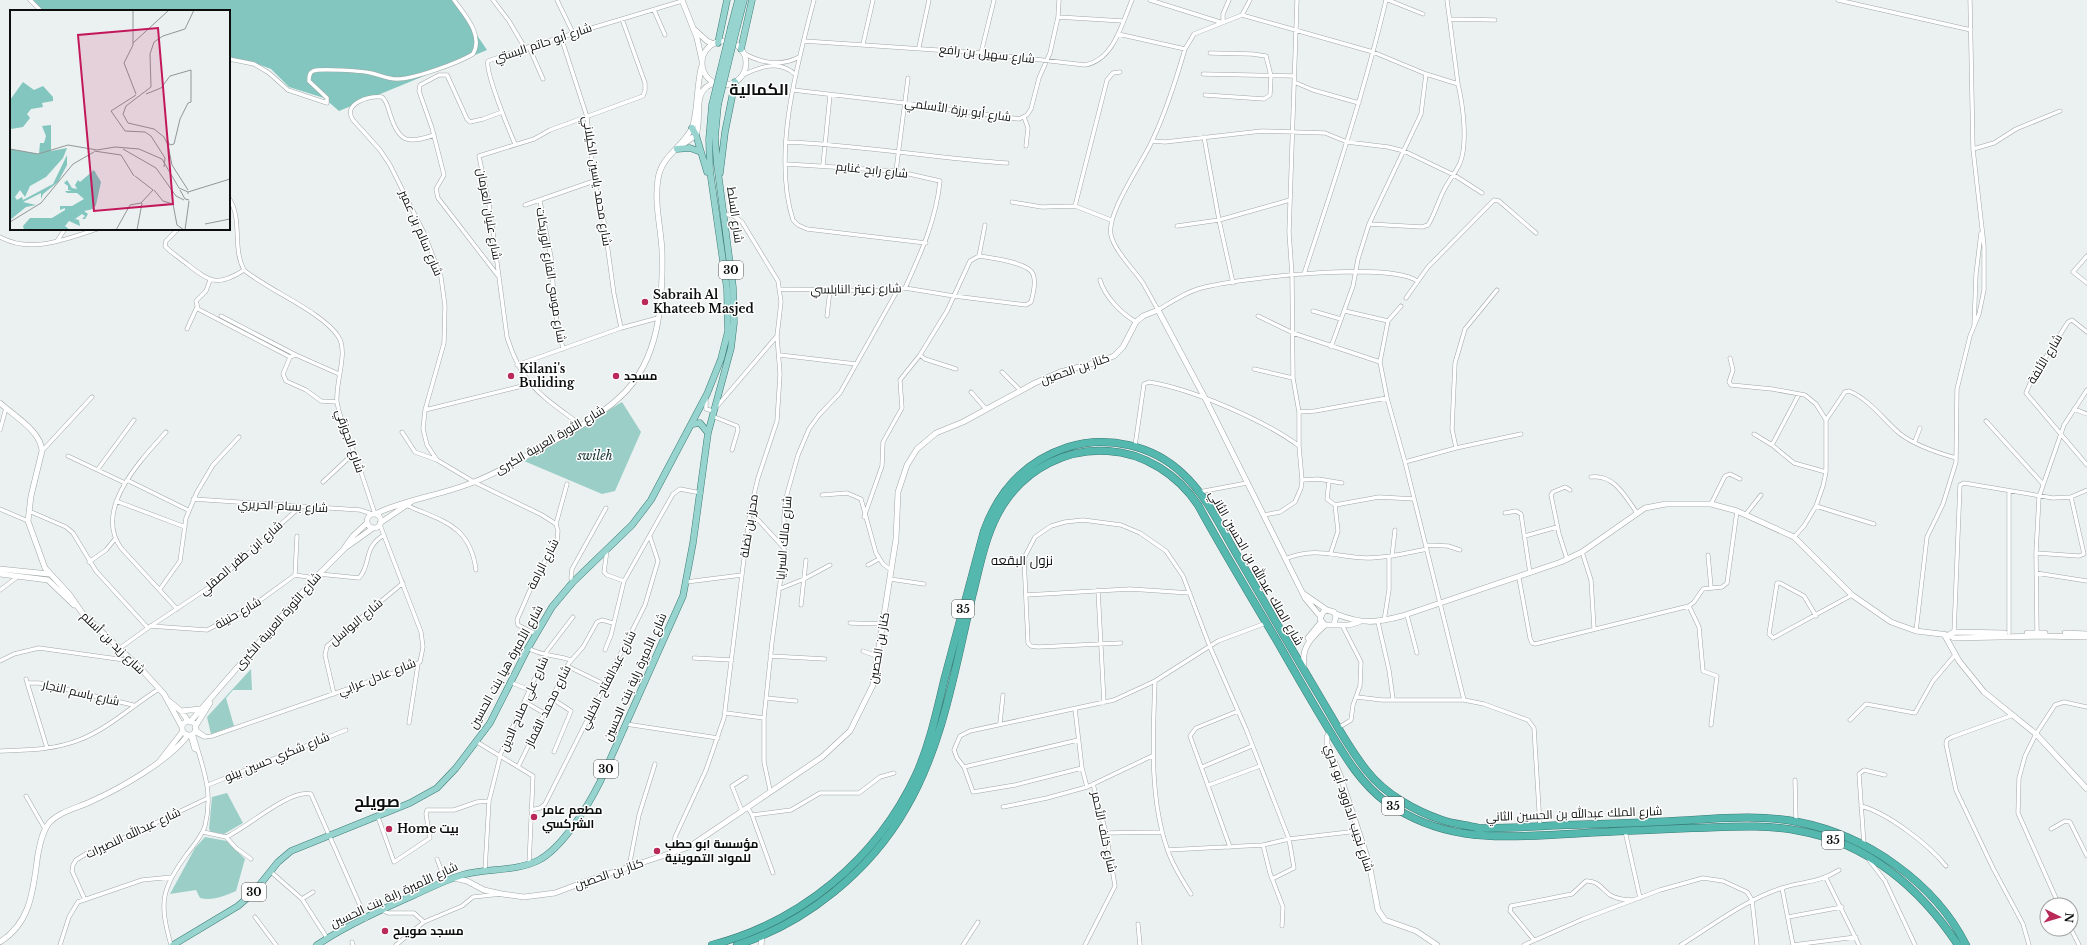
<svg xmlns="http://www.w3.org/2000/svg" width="2087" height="945" font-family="'Libre Baskerville',Cairo,serif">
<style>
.green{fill:#9ccec8}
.forest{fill:#82c6bf}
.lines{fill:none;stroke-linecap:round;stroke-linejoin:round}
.street-casing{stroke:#a1a7a7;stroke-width:4.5}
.secondary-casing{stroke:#a1a7a7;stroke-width:6}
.primary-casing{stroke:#3b7c77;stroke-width:7}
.highway-casing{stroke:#3b7c77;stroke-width:8}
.street{stroke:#fff;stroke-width:3.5}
.secondary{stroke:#fff;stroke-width:5}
.primary{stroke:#98d4cf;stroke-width:6}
.highway{stroke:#54b8af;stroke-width:7}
.primary-bridge-casing{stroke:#3b7c77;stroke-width:7;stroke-linecap:butt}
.primary-bridge{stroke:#98d4cf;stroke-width:6}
.poi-dot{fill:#b92a59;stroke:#fff;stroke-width:1.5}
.labels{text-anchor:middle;stroke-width:3;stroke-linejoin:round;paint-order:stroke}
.shield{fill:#fff;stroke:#555656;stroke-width:1}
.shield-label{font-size:11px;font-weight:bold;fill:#0c0e0e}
.street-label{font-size:12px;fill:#0c0e0e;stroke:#fff}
.poi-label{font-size:12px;font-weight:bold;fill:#0c0e0e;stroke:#fff;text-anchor:start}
.park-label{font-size:12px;font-style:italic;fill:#123431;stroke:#fff}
.neighbourhood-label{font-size:13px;fill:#0c0e0e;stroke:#fff}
.district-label{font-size:16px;font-weight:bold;fill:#0c0e0e;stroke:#fff}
.inset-road{fill:none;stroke:#929696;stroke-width:1}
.view{fill:#c2185b;fill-opacity:0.15;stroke:#c2185b;stroke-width:2}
.inset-edge{fill:none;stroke:#0c0e0e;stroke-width:2}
</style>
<rect width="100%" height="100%" fill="#ebf1f0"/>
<path class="green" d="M622,402L641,432L615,491L602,494L524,461Z
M251,669L252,690H233L226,698L234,726L211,734L207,717Z
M227,793L243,823L224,834L211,832L209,829L212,797Z
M205,837L227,841L245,859L236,891C224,896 213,901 200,898L196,890L170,894L195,848Z"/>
<path class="forest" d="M33,0H453L487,50L339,111L324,98L289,87L271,69L249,61L229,58V11H43Z"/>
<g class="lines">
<g class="street-casing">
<path id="street" d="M30,0L41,11
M493,0L509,21L525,48
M557,0L573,33
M814,0C797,65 772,154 793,220L798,225L807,229L926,243
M1150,0L1220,22
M1388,0L1423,14
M1447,0L1458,84
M1838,0L1971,30
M654,10L665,35
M1242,15L1373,52L1426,74L1421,114L1369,224L1358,259L1353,286L1331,347
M1058,17L1059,0
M1450,19L1495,20
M1223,22V14L1229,0
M1118,34L1185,49L1194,34L1242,15L1250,0
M561,37L587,117L594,181L603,214L614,294L621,328
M804,41L981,53L1085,65C1114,60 1122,23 1132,0
M863,44L873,0
M529,47L543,79
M919,47L929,0
M1185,49C1176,80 1166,112 1152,141C1143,162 1106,213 1111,235C1114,250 1134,270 1143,283C1148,292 1153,301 1158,310C1170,303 1184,293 1198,289C1235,278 1388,261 1417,281
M742,52C759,63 781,67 799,57
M981,53L994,0
M229,59L254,64L269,73L288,90L327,103V98L309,81C309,77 309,73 313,71C319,68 363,71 371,73C380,75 388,79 397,79C414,79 458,63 473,54C484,35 464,14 454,0
M1203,74L1294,76
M741,76C759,67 779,59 796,75
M1294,82L1313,90L1359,103
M793,90L904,103L1019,119L1027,115L1031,109L1039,78L1050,53L1058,17L1123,21
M1205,95L1264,99L1270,95L1271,76L1266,56L1252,54L1210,53
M1024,117L1028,128L1026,146
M434,135C408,144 399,143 390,114C388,108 387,101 382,97C369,96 342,103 353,120L380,150L390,165L424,233L441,277L445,306L444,343L425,410L423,429L427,445L437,460L474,482L542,515L556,524L558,531L557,541L537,574L517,620L518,625L536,634
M1204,137L1219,220L1233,283
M1152,141L1165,142L1262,131L1325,133L1347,142L1388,147L1404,151L1454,175L1482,193
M787,142C860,145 934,158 1007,163
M515,144C509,130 485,72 488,61L525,48L682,1
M1973,149L1994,143L2016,129L2060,111
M786,164L896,171L940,181C936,220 921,253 905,288
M823,165L830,95
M896,171L908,78
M229,198C243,220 232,248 244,270C268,290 322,312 338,336C349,352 335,382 337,402C340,420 348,436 354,453C362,473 368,494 375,514
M540,201L551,257L555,311L563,349
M1012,202L1042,207L1075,206L1111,220
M525,205L594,181
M1075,206L1107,80L1113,73L1120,72
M1369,224L1422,227L1428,225C1434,216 1438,202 1443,192C1448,181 1455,174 1460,163C1468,143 1463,105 1458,84L1426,74
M1177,226L1219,220L1290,200
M178,229L166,241L165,246C171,253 180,258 187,264C210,282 218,287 244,270
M0,237C31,254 66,239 97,229
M57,241L65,229
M979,256L985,225
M2087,256L2073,272L2087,283
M1304,274C1334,183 1364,93 1386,0
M499,277L438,198L436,189L444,175L432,128L419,91L420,85L439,75H447L467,119L470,122L483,119L502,112
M210,280L206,291L196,301L198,309L290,357
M1100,280C1105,297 1121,313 1136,322
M780,289L897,291L905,288L954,296L1026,305L1031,302C1033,295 1036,281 1033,274C1028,262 991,258 979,256L970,261L947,311L920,355L925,359L956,369
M1406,298L1428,267L1494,200L1499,201L1536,233
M1401,306L1388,321L1380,362L1387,398L1405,462L1464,700
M1313,311L1341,319
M1345,311L1388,321
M221,316L296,355
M827,316L830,290
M1258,316L1293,333L1380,362
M1974,326L1976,274L1981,233
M187,329L197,307
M2087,332L2072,320L2068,322L2032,379L2026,393L2087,465
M780,355L856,364
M1730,358L1733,370L1729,382L1731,385L1772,389L1805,395L1816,404L1826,420V472L1823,486L1816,506L1804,526L1794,537
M517,365L621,328L658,318
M1254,369L1293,378
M1002,372L1021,391
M971,392L986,409
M706,399V409L713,411L777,336
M337,402L321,401L306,390L286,381L283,374L290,357L296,355L339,374
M2074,409L2087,414
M425,410L530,384
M1299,412L1315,411L1387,398
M712,416L737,426L738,430L732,450
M1826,420L1845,392L1849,391C1869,399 1883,419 1899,433C1914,445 1938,453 1956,458
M1986,421L2043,484
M581,425C542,396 522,386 507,337L490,210L479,156L534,139L550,130L643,96L645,91V83L622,19
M0,430L6,408
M166,432C141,460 93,509 121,548L177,609
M402,432L415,452L437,460
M1754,434L1772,445L1794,463L1826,472
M1915,441L1920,428
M1772,445L1799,394
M1135,446L1144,384L1149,382C1192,389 1264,420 1299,446
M1456,448L1452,429L1455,363L1465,329L1497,290
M42,451L92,397
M68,456L125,483
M1405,462L1456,448L1521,434
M98,469L134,420
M1591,477C1614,474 1625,496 1637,513
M127,480L188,510
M1302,480L1318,479L1342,483
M1329,481L1327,499L1335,505L1379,497L1414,499
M323,482L354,453
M1199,492L1247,483
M2009,492V633
M822,495L847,493L861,499L876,553L883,564L891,570
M193,499L360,510L372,514
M116,501L185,527
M1711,504L1725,476L1730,474L1740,479
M406,505C441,521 470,524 476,570
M1816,506L1874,524
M0,509L28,521
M29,511L66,527L73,533L96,571L148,628
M750,511L784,548
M1505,513L1516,511L1521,514L1530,573
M1746,514L1761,495
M1264,515L1280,512L1295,502L1301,488L1302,480L1299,446V412L1293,378L1292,275L1289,232L1297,0
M864,517L882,466L883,442L902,408L900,380L920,355
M556,524L567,484
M1525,536L1557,527
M1426,545L1448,546L1460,550
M607,550L604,572L607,575L624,581
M1331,552L1338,531L1335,505
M1582,552L1591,580L1594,628
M2036,553L2079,556L2084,554L2071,497
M1708,555L1711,587
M1392,556L1395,530
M1285,559C1316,546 1336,557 1367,558C1388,558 1407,553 1427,549
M1567,559L1559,534L1551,495L1553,492L1565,487L1570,490
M89,562L106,550L115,539
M868,565L879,559
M2036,573L2087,581
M319,574L359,578C372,564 362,548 384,535
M295,575L297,536
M1519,578L1530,638L1532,643L1535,644L1689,606
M890,579L924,584
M573,582L571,578L572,569L606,508
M686,582L742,575
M160,589L180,561L186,518L197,492L213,465L239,437
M779,589L804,579L830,565
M0,590L16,578V576
M1098,590L1104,703
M1026,595L1130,589L1190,593
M801,605L806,560
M1407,615L1417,653
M1816,616L1804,596L1780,583H1777L1769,634L1773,638L1852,595
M1384,621L1389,590V557
M1378,622L1389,670L1393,699
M850,623L884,624
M150,626L207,630L251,607L295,575L315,578
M1916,631L1927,537L1943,504L1956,462L1957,389L1970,336L1979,314L1984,290V246L1973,149L1970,0
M2037,632L2036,553L2039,497L2064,425L2087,390
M1954,633L1960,485L1964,483L2053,498L2071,497L2087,490
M1121,643L1038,647L1031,646L1028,643L1024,558L1035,537L1051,526L1065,522L1083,520L1121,525L1140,533L1166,551L1183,576L1210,647L1246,729L1289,839L1294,868L1272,879
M120,648L148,628L214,584L300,507
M528,648C541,656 557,655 571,660
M605,650L611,635L624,581L673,494L680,489L701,493
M863,651L879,657
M770,656L825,659
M694,658L732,660
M0,661L14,654L39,648L132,661
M567,666L604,684
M26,679L47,748
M1155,681C1153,735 1149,799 1168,851C1173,866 1182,880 1191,894
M28,683H39L133,705
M512,683L530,690
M334,694L325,655L327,646L403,583
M1357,697L1382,700H1464L1484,704L1528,720L1534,728L1540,826
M551,698L571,711L554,752
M766,698L796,701
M525,702L544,713
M1075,709L1082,768L1087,787
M726,713L764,718
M2013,715L1952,737L1947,740L1946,744L1956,790L1993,868L2023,924L2029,945
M1850,720L1866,704L1915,713L1933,681L1955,655
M409,723L418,664
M1000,723L1003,695
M626,724L718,738
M1711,725L1717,676L1703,671L1699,627L1689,606L1694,602L1703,589L1722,587L1727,583L1737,511
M1338,728L1351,720L1353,705L1360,686L1361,662L1342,625
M195,729L206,737
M194,732L204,737L212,736L405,669L420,662L423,647L421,632L380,525
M190,735L194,749L196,750
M477,742L533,776L529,865
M0,751C26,750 54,750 79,740C108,729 133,705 159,689
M518,767L569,663L583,647L597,622L602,620L613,623
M964,767L1078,740
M1202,767L1252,746
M1082,768L1015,785L973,792L964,767L957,758L954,750L960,736L970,731L1114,700L1155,681L1218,641L1266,623
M1795,780L1796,821
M208,785L346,730
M1209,785L1260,766
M770,790L764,762V718L772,642L784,554V516L787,494L798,455L809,429L819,415L840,393L897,291
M26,796L45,829
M1861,806C1888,813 1929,845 1946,866
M1003,807L1047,798L1087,787L1152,756
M748,808L752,815L773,873
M531,810L540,808L545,804L645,605L658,561L650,537
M742,811L732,786L746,777
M752,815L791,810L820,793H859L880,777L894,773
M378,817L394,862L430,838L426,814L427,810H454L477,802L489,801
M2051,829L2065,821L2070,822L2087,856
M1625,831L1640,898
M203,832L226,837C247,828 289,789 311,794L366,919
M1106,833L1162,832
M226,837L236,848L251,859
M1263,845L1270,873L1283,907L1282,926
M1864,845L1859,774L1864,770L1885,775
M1230,847L1190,736L1196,728L1238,711
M1167,850L1263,845L1289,839L1358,831
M674,853L675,837L706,770L724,718L750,511L758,478L777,421L780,374L777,336L781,302L778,281L742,222L734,216L724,214
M437,859L445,880
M1869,860L1885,881L1915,945
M629,867L639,815L655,764
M485,870L489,801L501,753L547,651L573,617
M270,871L302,899L327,938
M1826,878L1859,945
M1782,888L1793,945
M302,899L313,892
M85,900L72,871L73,865L76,860L89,852L126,837L208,798
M2059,905L2018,813L2019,778L2025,756L2036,734L2055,705L2064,702L2087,707
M382,910L388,913H414L424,922
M255,917L276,945
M1788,917L1842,907
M1138,924L1140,945
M2071,929L2079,945
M1534,940L1510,911L1511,906L1572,894L1586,881C1597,880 1602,889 1610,895C1617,899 1625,900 1633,900
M352,942L353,945
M60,945L69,917L78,902L142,880L172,877
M171,945C159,902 161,890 187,854C194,845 202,836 205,826C214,790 202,767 193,733
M396,945L424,922L462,906L473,897L501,894
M963,945L978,922
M1085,945L1115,886L1106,833L1093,784
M1524,945L1583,919L1660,890L1703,878L1723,881L1747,892L1752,900L1757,945
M1681,945C1713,925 1745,900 1782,888C1804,881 1819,883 1839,870
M1793,945L1856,937"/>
</g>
<g class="secondary-casing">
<path id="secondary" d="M682,0L697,38L702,61
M695,30L707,41L714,44
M702 63a22 22 0 1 1 44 0a22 22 0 1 1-44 0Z
M678,148L696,135C703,118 690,89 715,83
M0,403C14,416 41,431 42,451L31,496L28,521L45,568L69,594L83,614L142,670L164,694L182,727
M375,514C407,499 442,495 474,482C497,473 518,461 539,449C567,434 598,418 621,396C660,360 663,301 662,251C661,228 654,203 658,179C661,157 680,149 691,130C698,118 696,84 702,65
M367 521a7 7 0 1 1 14 0a7 7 0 1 1-14 0Z
M380,523L411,502
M345,547L353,536L367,523
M0,569L49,574
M0,574L48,580L74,605
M1304,594L1327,610
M1336,614C1361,624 1376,623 1402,616L1561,562L1582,552L1645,508L1666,504H1711L1737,511L1794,537L1852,595L1891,622L1916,631L1949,635L1954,638L2040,636L2087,637
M1334,624L1336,617L1334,612L1327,610L1323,612L1320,619L1325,625H1349L1359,622
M2027,633H2045
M2065,633L2087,634
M1944,634L1959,661L1984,692L2036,734L2087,789
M1949,635L1954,632L2005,633
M1308,638L1321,622
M1304,667C1301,647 1311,638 1325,625
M169,701L181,711L188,721
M181,711L200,709
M182 728a7 7 0 1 1 14 0a7 7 0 1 1-14 0Z
M190,722L315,578L345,548L373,528
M195,727L210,703
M1330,732L1327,737V744L1340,775L1369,863L1378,910L1385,920L1416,931L1437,945
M159,762L183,731
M454,878L467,881L484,890L502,894L524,897L555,893L584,882L689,847L822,757L850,731L873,685L896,539L898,492L907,465L917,449L936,433L963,422L1035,383L1060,372L1098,362L1114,356L1123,347L1136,322L1143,316L1158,310L1206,400L1305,598L1320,616
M0,942C32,922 33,888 38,854C40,844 42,832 49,823C60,811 78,808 92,801C121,788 170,760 188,735
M761,945L762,936"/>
</g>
<g class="primary-casing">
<path id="primary" d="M731,27L738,0
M737,27L744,0
M718,43L727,0
M741,49L752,0
M692,128L696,135L707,172
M677,149L690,148L701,152
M720,173L725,132L735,82
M693,424L700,423L708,433
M173,945L238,906L253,893L278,862L291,851L410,803L437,788L456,768L490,723L528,648L552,607L573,582L632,525L651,500L707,394L721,359L728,331L727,289L710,171L709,139L712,105
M317,945C347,925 381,910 414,895C430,888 445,880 462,875C487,868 516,872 539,860C563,847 588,806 600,782L683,596L693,543L708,433L731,348L734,323L733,287L717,164L715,137L718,105"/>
</g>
<g class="highway-casing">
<path id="highway" d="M712,945C801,922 877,859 916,775C930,744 937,710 945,677C958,628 971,580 984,531C999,490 1025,461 1068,447C1107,435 1153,445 1183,474C1207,496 1221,528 1237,555C1265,603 1292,650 1320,697C1335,722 1349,749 1367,771C1385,794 1415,811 1442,820C1454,824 1466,825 1478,828C1507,829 1536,826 1566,825C1602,824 1638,823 1674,821C1714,819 1759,814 1798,822C1866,835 1935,883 1966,945
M737,945C806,923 870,871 906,808C943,745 955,668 972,597C980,566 986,529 1005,502C1028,468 1067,448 1108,451C1145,453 1178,475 1198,505C1223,551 1250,595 1277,641C1293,669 1309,697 1326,725C1343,753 1359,782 1386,802C1439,839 1489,838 1550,835C1598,832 1645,830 1692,828C1728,827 1765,824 1800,831C1868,843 1921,889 1958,945"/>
</g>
<use href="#street" class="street"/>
<use href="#secondary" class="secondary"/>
<use href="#primary" class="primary"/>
<use href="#highway" class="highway"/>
<g class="primary-bridge-casing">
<path id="primary-bridge" d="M712,105L731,27
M718,105L737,27"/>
</g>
<use href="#primary-bridge" class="primary-bridge"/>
</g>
<g class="poi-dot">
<circle cx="645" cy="302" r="4"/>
<circle cx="511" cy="376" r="4"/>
<circle cx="616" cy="376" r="4"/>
<circle cx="534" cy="817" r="4"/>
<circle cx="389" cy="829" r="4"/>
<circle cx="657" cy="851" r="4"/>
<circle cx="385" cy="931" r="4"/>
</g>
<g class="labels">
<g class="shield">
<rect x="719" y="261" width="24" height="18" rx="3"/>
<rect x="952" y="600" width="22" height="18" rx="3"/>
<rect x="594" y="760" width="24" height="18" rx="3"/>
<rect x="1382" y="797" width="22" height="18" rx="3"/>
<rect x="1822" y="831" width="22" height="18" rx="3"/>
<rect x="242" y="883" width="24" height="18" rx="3"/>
</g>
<g class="shield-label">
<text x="731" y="274">30</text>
<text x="963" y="613">35</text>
<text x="606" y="773">30</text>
<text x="1393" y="810">35</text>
<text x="1833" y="844">35</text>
<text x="254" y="896">30</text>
</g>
<g class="street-label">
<text transform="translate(543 43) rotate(-18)" y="4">شارع أبو حاتم البستي</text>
<text transform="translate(987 54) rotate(6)" y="4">شارع سهيل بن رافع</text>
<text transform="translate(958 110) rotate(8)" y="4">شارع أبو برزة الأسلمي</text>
<text transform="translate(872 170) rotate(6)" y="4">شارع رابح غنايم</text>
<text transform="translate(597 181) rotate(81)" y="4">شارع محمد ياسين الكيلاني</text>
<text transform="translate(489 214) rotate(80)" y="4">شارع عليان العرمان</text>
<text transform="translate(735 215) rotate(82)" y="4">شارع السلط</text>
<text transform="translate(421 233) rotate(67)" y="4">شارع سالم بن عمير</text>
<text transform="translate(551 275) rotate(81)" y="4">شارع موسى الفارع الوريكات</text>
<text transform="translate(856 289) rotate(-1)" y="4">شارع زعيتر النابلسي</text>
<text transform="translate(2045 359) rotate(-59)" y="4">شارع الألفة</text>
<text transform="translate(1075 369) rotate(-19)" y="4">كناز بن الحصين</text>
<text transform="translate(550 440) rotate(-30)" y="4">شارع الثورة العربية الكبرى</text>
<text transform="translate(350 441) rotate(71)" y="4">شارع الجوزقي</text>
<text transform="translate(283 506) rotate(3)" y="4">شارع بسام الحريري</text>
<text transform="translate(749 526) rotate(-81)" y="4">محرز بن نضلة</text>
<text transform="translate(784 538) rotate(-85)" y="4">شارع مالك السرايا</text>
<text transform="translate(241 558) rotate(-41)" y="4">شارع ابن ظفر الصقلي</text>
<text transform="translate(543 564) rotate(-63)" y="4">شارع الرامة</text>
<text transform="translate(1256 568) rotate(60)" y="4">شارع الملك عبدالله بن الحسين الثاني</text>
<text transform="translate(238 613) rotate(-30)" y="4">شارع حنينة</text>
<text transform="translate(278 621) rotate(-49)" y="4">شارع الثورة العربية الكبرى</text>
<text transform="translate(356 622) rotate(-40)" y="4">شارع البواسل</text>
<text transform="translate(113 643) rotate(44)" y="4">شارع زيد بن أسلم</text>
<text transform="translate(879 648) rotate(-80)" y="4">كناز بن الحصين</text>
<text transform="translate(506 667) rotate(-61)" y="4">شارع الأميرة هيا بنت الحسين</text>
<text transform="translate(377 677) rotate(-21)" y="4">شارع عادل عرابي</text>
<text transform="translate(635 677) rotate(-66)" y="4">شارع الأميرة راية بنت الحسين</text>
<text transform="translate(608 680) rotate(-63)" y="4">شارع عبدالفتاح الخليلي</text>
<text transform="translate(81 693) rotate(13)" y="4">شارع باسم النجار</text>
<text transform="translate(524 704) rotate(-66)" y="4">شارع علي صلاح الدين</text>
<text transform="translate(548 706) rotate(-64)" y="4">شارع محمد القماز</text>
<text transform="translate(277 757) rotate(-22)" y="4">شارع شكري حسين بينو</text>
<text transform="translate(1349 808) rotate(72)" y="4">شارع نجيب الداوود أبو بدري</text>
<text transform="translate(1574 814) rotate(-2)" y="4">شارع الملك عبدالله بن الحسين الثاني</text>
<text transform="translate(1104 832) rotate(78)" y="4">شارع خلف الأحمر</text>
<text transform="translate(133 833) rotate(-25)" y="4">شارع عبدالله النصيرات</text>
<text transform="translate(609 874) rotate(-19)" y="4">كناز بن الحصين</text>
<text transform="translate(394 895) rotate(-25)" y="4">شارع الأميرة راية بنت الحسين</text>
</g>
<g class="poi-label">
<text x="653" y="299">Sabraih Al<tspan x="653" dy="14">Khateeb Masjed</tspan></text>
<text x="519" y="373">Kilani's<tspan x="519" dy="14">Buliding</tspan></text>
<text x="624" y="380">مسجد</text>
<text x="542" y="814">مطعم عامر<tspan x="542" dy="14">الشركسي</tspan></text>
<text x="397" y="833">Home بيت</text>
<text x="665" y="848">مؤسسة ابو حطب<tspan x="665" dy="14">للمواد التموينية</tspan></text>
<text x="393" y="935">مسجد صويلح</text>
</g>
<g class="park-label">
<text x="595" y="460">swileh</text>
</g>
<g class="neighbourhood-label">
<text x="1022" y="565">نزول البقعه</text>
</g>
<g class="district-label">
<text x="759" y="95">الكمالية</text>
<text x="377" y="807">صويلح</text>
</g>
</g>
<g transform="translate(10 10)">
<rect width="220" height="220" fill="#ebf1f0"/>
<path d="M13,72L24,80L33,76L43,87V91L32,93L33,97L21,99L17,104L20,108L13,117L1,119L0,90ZM41,115V141L57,138L53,148L36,167L20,176L15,187L10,180L5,187L7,190L12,187L13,190L43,174L57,145V155L48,172L33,184L31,189V183L13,192L26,195L16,197L0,210V139L29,144L30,133H34L36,126L32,116ZM84,160L91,172L86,195L83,199L74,201L78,204L75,209H72L75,206L72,204L65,209L69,210L70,216L59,211L55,216L60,220H14L13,216L20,208H42L55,200V198L50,200V196H62L74,189L67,183H57L55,181H62L58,180V176L54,173L57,170L62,178L67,179L65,175L68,170L70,172Z" fill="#82c6bf"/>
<path class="inset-road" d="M123,0V35L114,53L126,84M123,33L159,0M136,84L151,78L160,66L181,60M126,85L101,101L115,121L135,122L141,126L155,148L154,157M157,130L160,135L164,134L170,109L178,93L181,92V60M0,139L28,144L58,135L87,140L105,137L129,139L152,149L169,178L178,182M113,139L146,158L166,186L174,190M84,141L111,145L124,166M125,166L143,180M144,180L153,191L163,194L167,215L174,220M170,180L175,189L179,190M178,180L162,155L158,135L154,127L144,119L118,113L113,104L116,96L141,77L140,44L144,32L153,26L175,19L184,0M178,184V182L220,169M0,212L31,193L63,154L84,142M195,214L220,209M106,220L120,195L131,193L143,180M127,220L132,193M175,220L179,191"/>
<path class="view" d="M148,18L163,194L84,201L68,25Z"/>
<rect width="220" height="220" class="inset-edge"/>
</g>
<g transform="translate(2059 917) rotate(95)"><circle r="19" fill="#ffffff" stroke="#9e9f9f"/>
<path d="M0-3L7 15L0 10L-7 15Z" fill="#b92a59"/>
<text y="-6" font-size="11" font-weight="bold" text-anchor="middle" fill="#0c0e0e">N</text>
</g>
</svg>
